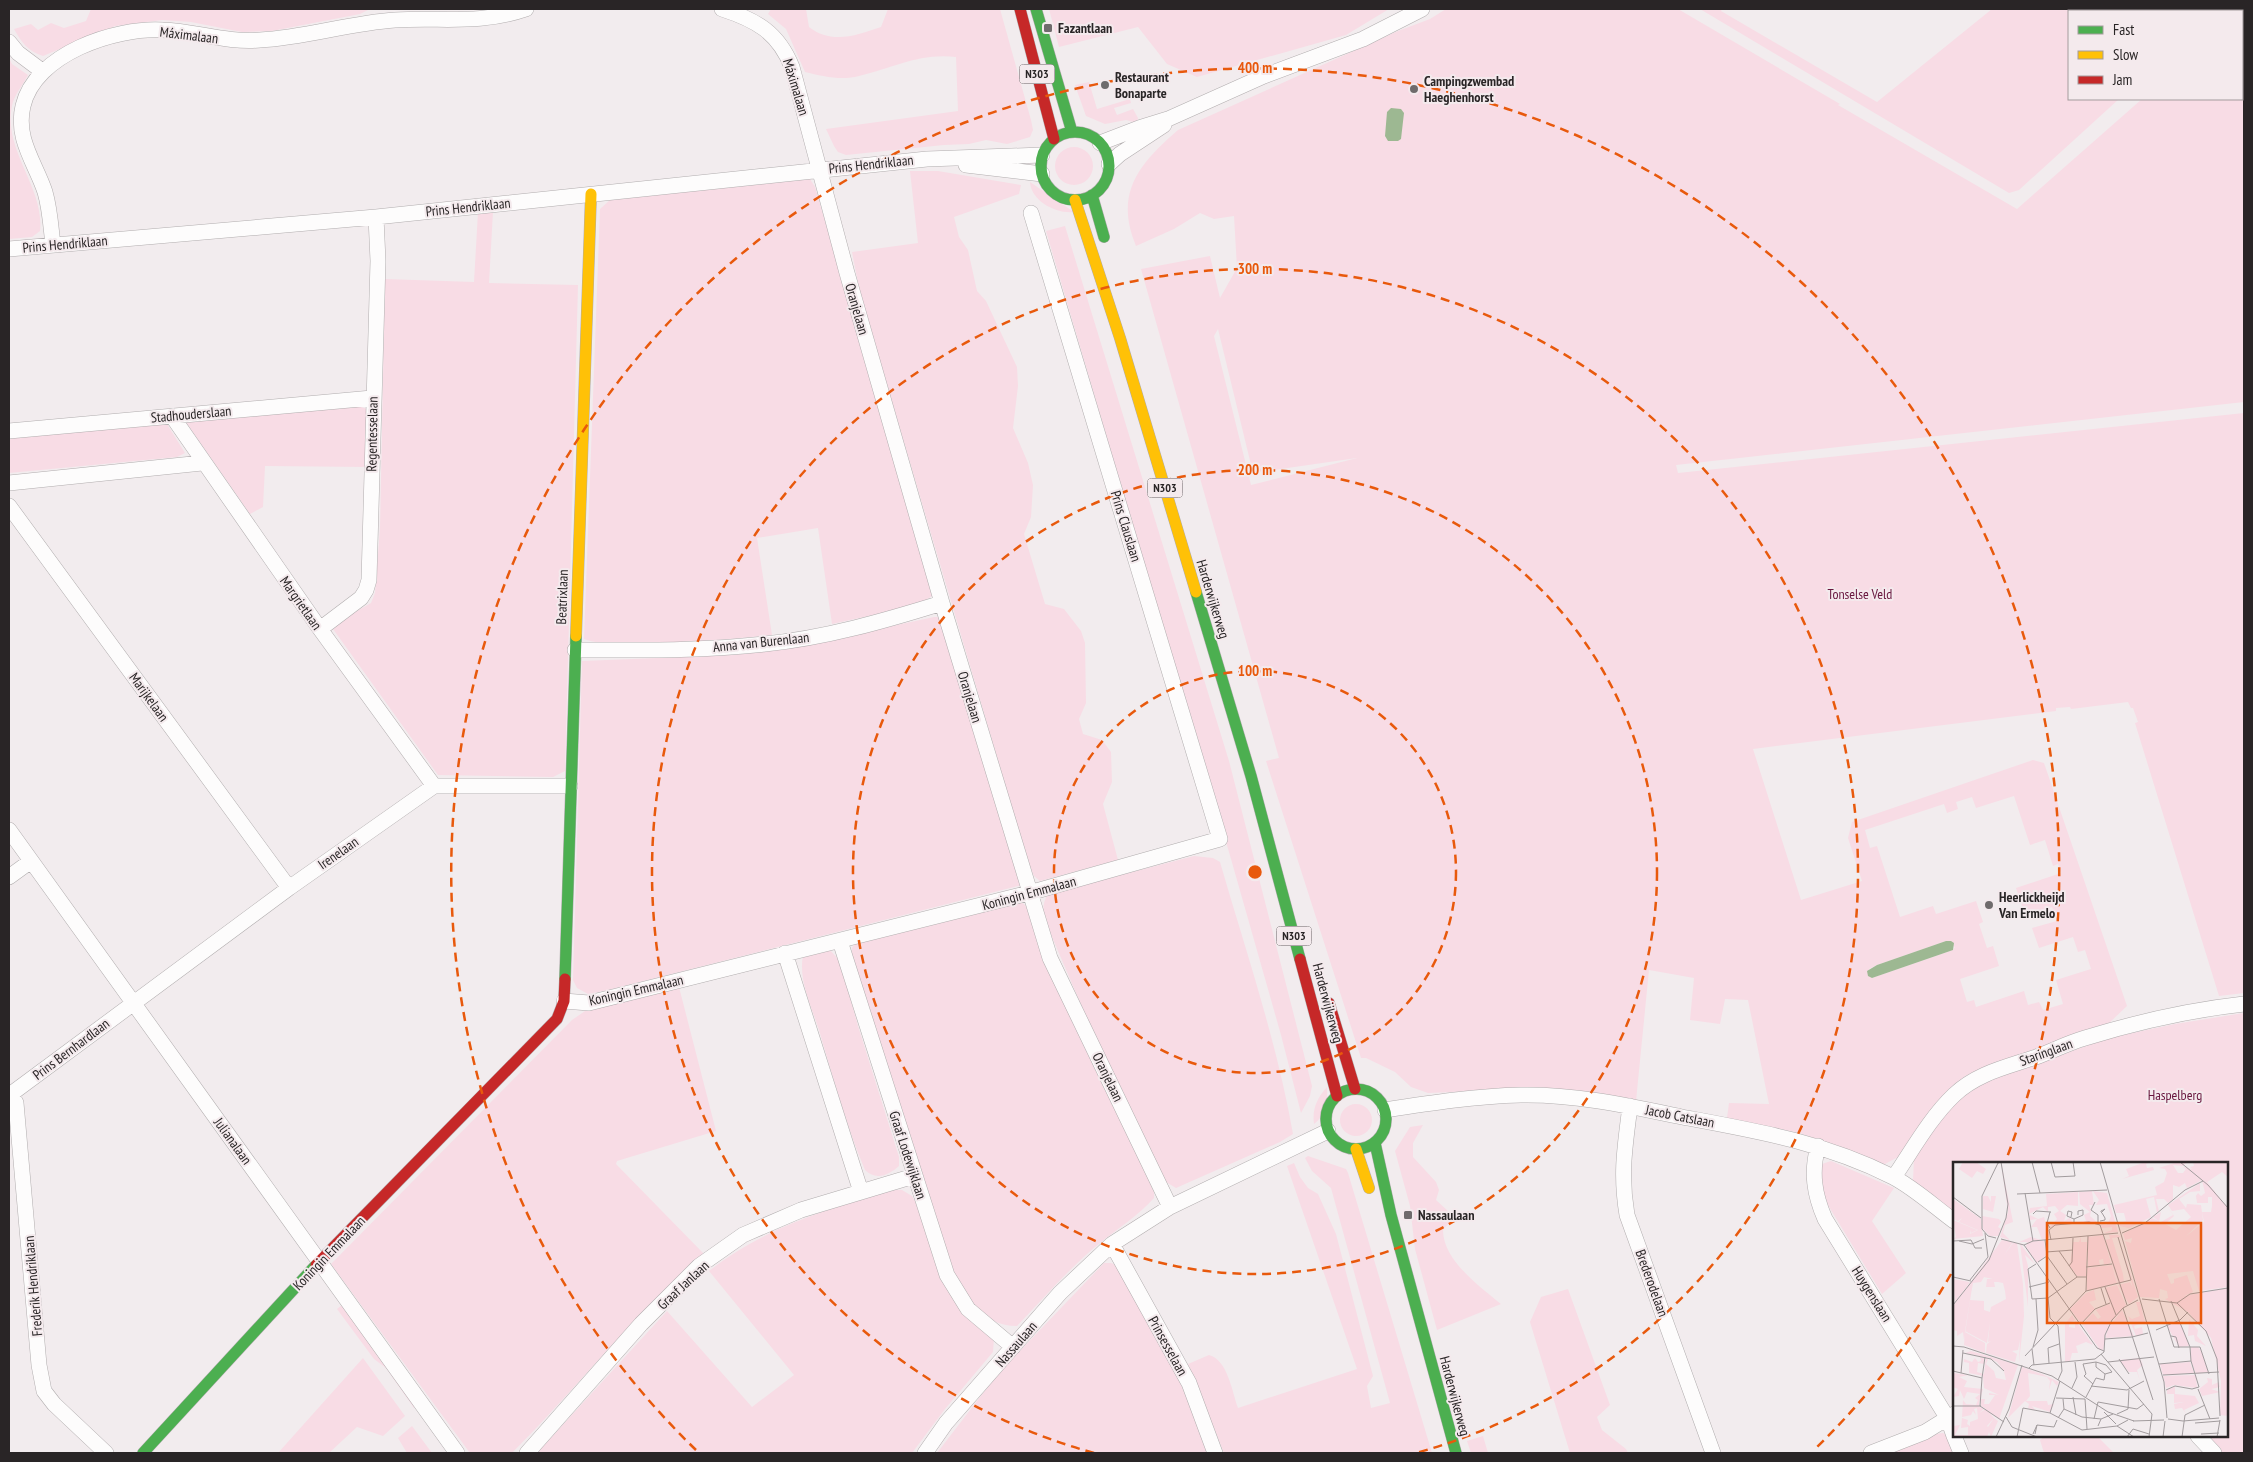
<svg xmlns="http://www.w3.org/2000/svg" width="2253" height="1462" font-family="'PT Sans Narrow',sans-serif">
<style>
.green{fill:#f8dce5;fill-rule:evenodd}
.water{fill:#9db892}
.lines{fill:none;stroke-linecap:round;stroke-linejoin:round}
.street-casing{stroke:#b1adae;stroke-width:16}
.fast-casing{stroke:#b1adae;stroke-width:12}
.slow-casing{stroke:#b1adae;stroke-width:12}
.jam-casing{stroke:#b1adae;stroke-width:12}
.street{stroke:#fdfcfc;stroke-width:15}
.fast{stroke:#4caf50;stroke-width:11}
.slow{stroke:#ffc107;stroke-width:11}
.jam{stroke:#c62828;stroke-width:11}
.ring{fill:none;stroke:#e8590c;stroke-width:2.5;stroke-dasharray:9 6}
.poi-dot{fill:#6f6b6c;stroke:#f4eaed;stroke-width:2}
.labels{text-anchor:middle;stroke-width:4;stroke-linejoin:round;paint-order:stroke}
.shield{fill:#f4eaed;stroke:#666062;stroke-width:1}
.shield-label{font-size:12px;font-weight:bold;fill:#292526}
.poi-label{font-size:14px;font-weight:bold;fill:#292526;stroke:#f4eaed;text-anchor:start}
.street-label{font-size:14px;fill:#292526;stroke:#f4eaed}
.park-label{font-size:14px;fill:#68163e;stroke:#f4eaed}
.inset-road{fill:none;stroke:#a29c9e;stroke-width:1}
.view{fill:#e8590c;fill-opacity:0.15;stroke:#e8590c;stroke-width:2.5}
.inset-edge{fill:none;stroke:#292526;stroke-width:2.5}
.centre{fill:#e8590c;stroke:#f4eaed;stroke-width:2.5}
.ring-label{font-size:15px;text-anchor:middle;font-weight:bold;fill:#e8590c;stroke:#f4eaed;stroke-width:4;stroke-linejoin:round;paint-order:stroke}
</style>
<rect width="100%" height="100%" fill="#f2ecee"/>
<path class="green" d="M91,9H370L360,14L272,31L242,32L191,22L162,20L115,26L43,56C28,51 22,43 14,29L31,24L38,30L51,23L64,28L86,21Z
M771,9H806L809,27C832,45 857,35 881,27L888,9H1000L1031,120L1033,130L1030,137L1007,144L986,140L969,144L944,145L846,155L838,152L834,146L826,129L958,111L956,57C918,53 894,68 859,76C841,81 822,76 805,72L786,29L768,14Z
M1049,9H1389L1346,35L1197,77L1167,64L1138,27L1059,47Z
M1446,9H1678L1840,104L1838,105L2017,209L2142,99H2242V11L2244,9V402L1676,465L1678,473L2244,413V993L2219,996L2135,723L2138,722L2133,708H2131L2128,702L2071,709L2070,707L2056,708V711L1753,749L1801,900L1862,881L1848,838L1852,822L2033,760L2044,763L2127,1006L2107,1025L1965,1076L1921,1124L1898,1157L1883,1165L1800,1133L1727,1118L1729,1103L1769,1104L1748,1000L1725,999L1720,1024L1690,1020L1694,978L1649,970L1636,1101L1541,1088L1428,1093L1411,1087L1395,1072L1366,1058H1361L1266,761L1279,758L1141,269L1210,256L1220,298L1237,268L1234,216L1214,219L1200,213L1174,229L1136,246C1114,193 1139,164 1178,130L1398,31L1430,19ZM1218,329L1253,473L1357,458L1251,485L1214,336ZM2014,796L2030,845L2045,840L2053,866L2058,864L2061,873L2016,888L2025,915L2052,907L2057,921L2032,928L2039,948L2073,937L2078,952L2085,950L2091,969L2056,980L2063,1004L2043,1010L2039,1002L2028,1005L2024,991L1976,1007L1974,1000L1967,1002L1960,979L1999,966L1993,946L1987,948L1979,924L1983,922L1976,901L1936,914L1933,906L1900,917L1877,846L1870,848L1865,830L1944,804L1947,813L1958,809L1956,802L1972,797L1976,808ZM1946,941L1955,947L1953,950L1872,978L1869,969L1877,965Z
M1700,9H1722L1721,11L1877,102L1992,9H2219L2216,11H2069V99H2119L2019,190L2009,193Z
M9,58L12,64L28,75C24,83 16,93 13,102C0,148 45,186 40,231L32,237L9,239Z
M1089,82L1097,109L1130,99L1131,103L1114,108L1117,115L1133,109L1138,118L1137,123L1126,120L1105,124L1086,116L1075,85Z
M1055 166a19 19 0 1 1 38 0a19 19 0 1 1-38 0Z
M910,171H938L1021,185L1019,194L954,217L959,237L968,250L977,291L986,301L1017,367L1018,386L1013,428L1028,463L1033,485L1031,517L1024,534L1045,604L1064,609L1081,631L1085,643L1086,703L1079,719L1083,734L1102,740L1111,752L1112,782L1103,804L1118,860L1040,881L1034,876L1028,862L860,293L852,252L918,243Z
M810,179L815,187L935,594L918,605L832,624L818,528L757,538L772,635C727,640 682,643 637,643C619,643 601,645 584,639L600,209L610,200Z
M1030,182L1074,212C1056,214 1031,201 1030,182Z
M493,211L489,283L578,285L565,771L553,777L438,775L333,629L338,622L371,603L375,593L380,528L385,279L474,282L478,212Z
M1065,226L1229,761L1312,1086L1310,1096L1301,1113L1281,1035L1231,859L1046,231Z
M358,406L367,409V467L265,466L263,507L250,514L185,421Z
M167,424L185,453L177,457L9,473V437Z
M934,617H943L1022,885L608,990L588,994L577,988L573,980L582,661L734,655L790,648Z
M1194,856L1213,858L1220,862C1246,952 1277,1042 1293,1134L1280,1142L1176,1188L1166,1182L1082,1007L1049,930C1044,916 1040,907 1048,894Z
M1020,901L1026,906L1051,969L1154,1191V1198C1138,1216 1118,1228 1100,1243C1070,1267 1044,1298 1017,1326C982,1326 968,1298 952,1271L852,957V948L856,942Z
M829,949L840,961L858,1026L899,1157V1166C889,1175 876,1181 865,1170C846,1125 833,1077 819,1030C812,1008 798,979 803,956Z
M679,987L716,1131L617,1161L616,1164L704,1254C634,1314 577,1388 512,1453H470L331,1264L572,1020L588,1009Z
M2244,1013V1453H2223L2206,1436H2227V1163H1954V1212L1913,1182L1914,1157L1957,1098L1981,1083L2109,1038L2175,1024Z
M1327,1087C1328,1101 1326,1115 1314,1124C1312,1109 1317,1098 1327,1087Z
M1340 1120a16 16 0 1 1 32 0a16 16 0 1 1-32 0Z
M1423,1125L1413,1143V1157L1436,1182L1439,1190L1436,1200L1448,1211L1449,1223L1443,1230C1443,1260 1479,1286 1501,1304L1437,1330L1415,1249L1410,1206L1395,1151L1410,1127Z
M1308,1156L1346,1169L1348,1173L1432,1453H1224L1188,1364L1209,1355C1228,1360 1232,1392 1238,1408L1357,1369L1287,1166L1294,1163L1300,1177L1308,1188L1318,1194L1336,1234L1373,1376L1367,1386L1371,1408L1390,1403L1331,1188L1312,1171L1305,1158Z
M1831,1161L1894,1188L1872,1221L1906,1273L1882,1294L1823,1197L1817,1176L1822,1164Z
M894,1190H902L912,1196L918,1206L928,1236L994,1338L993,1352L945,1409L912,1453H537L667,1311L752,1407L794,1375L709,1271C765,1227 827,1209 894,1190Z
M1104,1263H1111L1118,1266L1181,1384L1208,1453H937L997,1375Z
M1568,1289L1610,1405L1597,1417L1602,1430L1626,1449L1628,1453H1570L1530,1322L1541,1297Z
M342,1305L414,1404V1408L386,1368L374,1359L337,1309Z
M363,1358L405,1416L383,1436L357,1427L329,1453H278Z
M412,1426L432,1453H407L398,1438Z
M1943,1433L1950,1438L1955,1453H1888L1936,1434Z
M1483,1436L1488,1453H1471L1467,1441Z
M2045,1436H2097L2114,1453H2044L2040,1440Z"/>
<path class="water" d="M1391,108L1401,109L1404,113L1401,139L1398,141H1388L1385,136L1387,112Z
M1946,941H1951L1954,943L1953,950L1872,978L1868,976L1867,971L1877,965Z"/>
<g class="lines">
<g class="street-casing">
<path id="street" d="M722,9C756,20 778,32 792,67L847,273L942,603L1050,958L1170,1207
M9,42L18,53L42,71
M1100,143L1139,128L1168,119L1264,76L1363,39L1422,9
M1109,164L1120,154L1164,125
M966,165L1042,174
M53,245C51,228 50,209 45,192C36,164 15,139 23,106C35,54 115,27 163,30C195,31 227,43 260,40C305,38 349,23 395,20C442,17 479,25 526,9
M9,249L376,217L927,159L1042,155
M172,416L320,629L434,786
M9,431L372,398
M9,483L202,463
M9,506L289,888
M320,629L361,598L366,590L369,580L378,261L376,217
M575,650C638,650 702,651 765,644C825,638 884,621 942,603
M9,830L457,1453
M9,877L31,861
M840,941L947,1275L968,1309L1013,1347
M785,953L861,1192
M564,1001L589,1003L1029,893L1220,839L1031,213
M9,1093L11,1094L289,888L434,786H570
M11,1094L16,1103L39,1365L44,1391L54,1404L106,1453
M1630,1106C1625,1147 1620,1173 1627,1215L1713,1453
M1385,1110C1430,1103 1475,1096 1521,1095C1575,1094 1629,1106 1682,1117C1757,1131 1823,1142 1893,1177C1914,1188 1935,1207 1954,1221
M1818,1146C1811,1172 1814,1194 1825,1219L1948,1419L1954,1436
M1894,1177C1913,1149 1930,1118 1954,1095C1977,1073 2007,1067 2036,1057C2052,1051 2068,1043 2085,1038C2137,1022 2190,1010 2244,1004
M1112,1244L1189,1383L1215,1453
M1954,1436L1961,1453
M2198,1436L2214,1453
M527,1453L641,1324L699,1266L743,1235L801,1210L914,1176
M925,1453L946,1423L1060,1293L1112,1244L1170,1207L1328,1131
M1871,1453L1925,1432L1954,1414"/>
</g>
<g class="fast-casing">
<path id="fast" d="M1036,9L1072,132
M1041 166a34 34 0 1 1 68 0a34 34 0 1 1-68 0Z
M1092,195L1104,237
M1196,592L1251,776L1300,959
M565,979L576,636
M1326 1119a30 30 0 1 1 60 0a30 30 0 1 1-60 0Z
M1375,1143L1391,1215L1456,1453
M143,1453L316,1265"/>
</g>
<g class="slow-casing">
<path id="slow" d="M1075,200L1120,338L1196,592
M576,636L591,194
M1356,1149L1369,1188"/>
</g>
<g class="jam-casing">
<path id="jam" d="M1020,9L1054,139
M1300,959L1337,1096
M1329,1003L1355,1089
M316,1265L557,1019L564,1001L565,979"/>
</g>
<use href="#street" class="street"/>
<use href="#fast" class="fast"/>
<use href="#slow" class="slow"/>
<use href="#jam" class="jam"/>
</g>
<g class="ring">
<circle cx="1255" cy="872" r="201"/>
<circle cx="1255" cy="872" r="402"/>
<path d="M1094 1453A603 603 0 1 1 1416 1453"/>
<path d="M1951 1274A804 804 0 0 1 1814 1450M696 1450A804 804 0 1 1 2006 1160"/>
</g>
<g class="poi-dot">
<rect x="1043" y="23" width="10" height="10" rx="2.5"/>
<circle cx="1105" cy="85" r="5"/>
<circle cx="1414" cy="89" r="5"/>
<circle cx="1989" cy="905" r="5"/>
<rect x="1403" y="1210" width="10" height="10" rx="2.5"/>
</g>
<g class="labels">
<g class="shield">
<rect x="1019.5" y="64.5" width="35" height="19" rx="4"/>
<rect x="1147.5" y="478.5" width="35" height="19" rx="4"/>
<rect x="1276.5" y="926.5" width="35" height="19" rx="4"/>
</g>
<g class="shield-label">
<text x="1037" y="78">N303</text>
<text x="1165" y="492">N303</text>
<text x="1294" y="940">N303</text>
</g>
<g class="poi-label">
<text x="1058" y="33">Fazantlaan</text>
<text x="1115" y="82">Restaurant<tspan x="1115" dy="16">Bonaparte</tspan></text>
<text x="1424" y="86">Campingzwembad<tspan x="1424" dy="16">Haeghenhorst</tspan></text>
<text x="1999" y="902">Heerlickheijd<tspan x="1999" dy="16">Van Ermelo</tspan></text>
<text x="1418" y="1220">Nassaulaan</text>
</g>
<g class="street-label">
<text transform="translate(189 35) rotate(7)" y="5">Máximalaan</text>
<text transform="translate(796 87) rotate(73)" y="5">Máximalaan</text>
<text transform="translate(871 164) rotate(-6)" y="5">Prins Hendriklaan</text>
<text transform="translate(468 207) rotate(-6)" y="5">Prins Hendriklaan</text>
<text transform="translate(65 244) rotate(-5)" y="5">Prins Hendriklaan</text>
<text transform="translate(857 309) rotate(74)" y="5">Oranjelaan</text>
<text transform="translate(191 414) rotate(-5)" y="5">Stadhouderslaan</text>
<text transform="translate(372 434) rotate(-89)" y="5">Regentesselaan</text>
<text transform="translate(1126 526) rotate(73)" y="5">Prins Clauslaan</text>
<text transform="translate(562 597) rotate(-88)" y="5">Beatrixlaan</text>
<text transform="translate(1213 599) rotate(73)" y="5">Harderwijkerweg</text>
<text transform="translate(301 603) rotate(55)" y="5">Margrietlaan</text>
<text transform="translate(761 642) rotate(-6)" y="5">Anna van Burenlaan</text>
<text transform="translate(149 697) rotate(54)" y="5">Marijkelaan</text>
<text transform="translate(970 697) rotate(73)" y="5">Oranjelaan</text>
<text transform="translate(338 853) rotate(-35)" y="5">Irenelaan</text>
<text transform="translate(1029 893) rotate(-15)" y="5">Koningin Emmalaan</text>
<text transform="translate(636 990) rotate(-13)" y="5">Koningin Emmalaan</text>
<text transform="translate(1328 1003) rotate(75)" y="5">Harderwijkerweg</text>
<text transform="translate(71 1049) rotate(-37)" y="5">Prins Bernhardlaan</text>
<text transform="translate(2046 1052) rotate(-20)" y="5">Staringlaan</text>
<text transform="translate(1108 1077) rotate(64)" y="5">Oranjelaan</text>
<text transform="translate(1680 1116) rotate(11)" y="5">Jacob Catslaan</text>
<text transform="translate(233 1141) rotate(54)" y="5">Julianalaan</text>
<text transform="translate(908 1155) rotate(72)" y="5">Graaf Lodewijklaan</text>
<text transform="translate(329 1253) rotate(-46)" y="5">Koningin Emmalaan</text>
<text transform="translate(1652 1283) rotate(70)" y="5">Brederodelaan</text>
<text transform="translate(683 1285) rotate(-43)" y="5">Graaf Janlaan</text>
<text transform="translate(33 1286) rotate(-95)" y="5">Frederik Hendriklaan</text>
<text transform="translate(1872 1294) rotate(58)" y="5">Huygenslaan</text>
<text transform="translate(1016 1344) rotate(-49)" y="5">Nassaulaan</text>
<text transform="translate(1168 1346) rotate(61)" y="5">Prinsesselaan</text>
<text transform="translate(1455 1396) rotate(75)" y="5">Harderwijkerweg</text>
</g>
<g class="park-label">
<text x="1860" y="599">Tonselse Veld</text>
<text x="2175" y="1100">Haspelberg</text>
</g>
</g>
<g transform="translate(1953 1162)">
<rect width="275" height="275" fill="#f2ecee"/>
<path d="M10,0H23L33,7L30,12L24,9L19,16L6,7ZM48,0L60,60L52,63L50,71L57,78L47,75L55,50ZM192,0H198L193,2L194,6L200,5L201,8L169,17L176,14L173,7ZM224,0H234L230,4L220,3L225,11H230L233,7L230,5L239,7L237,5L241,4L240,0H275V15L269,10L254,20L275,46V125L246,129L240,109L214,112L218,122L221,121V117L234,113L240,130L231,134L275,126V254L267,253L268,219L258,176L235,150L212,137L215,136L214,129L207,127L206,136L187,135L172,79L178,81L179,76L172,78L170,72L199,56L206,59L200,55L208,50L206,60L211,62L208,60L220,53L214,44L221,54L212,62L223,68L238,55L231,47L219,49L215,43L247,21V29L237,30L226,37L233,46L234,42L248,43L250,58L232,75L251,60L249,50H258L259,44L250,42L259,44V35H255V41H244L243,34L240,38L245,31L248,34L252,31L249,18L234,26L232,21L226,25L220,23V37L215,41L211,37H203L206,49L204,51L201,35L193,37L198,55L176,66L167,64L166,61L173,59L171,51H163L161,43L204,33L202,25L211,20L214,11L212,7L206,6ZM139,29L141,43H136L138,49L137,54L145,61L123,60L133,59L131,53L137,50L127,42L126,30ZM140,29L154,31L165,70L151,71L159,68V65L149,66L147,62L154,63L158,54L154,42L143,43L146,38ZM125,30V44L114,43L107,49L113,53L111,59L117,56L120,61L97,65L104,57L101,52L106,49L102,44L95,45V50L90,45L76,52L77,46L94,44L93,32ZM30,34H35L38,40V34H43L40,50L30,47ZM0,37L28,57L30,74L0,77L3,75L0,58L24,68L18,71V68L17,72L25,68L6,60L9,56L5,59L0,57ZM77,53L85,57L91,55L97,76L89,78L84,65H78L84,57L77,58ZM29,54L46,57L48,60L45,65L48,67L45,74H37L30,67ZM150,73L158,101L151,103L150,97L146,98L147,104L135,105V75ZM156,73H165L168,75L159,76L170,112L171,120L165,121L152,78L157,77ZM78,75L91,79L93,93L84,101L73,85L74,80H66ZM128,75V80H134L133,114H124L117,104L120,80H126ZM166,77L185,135L176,142L165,123L177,120L180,126ZM49,78L60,80L51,93L60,81H64L70,122L71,154L66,201L67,178L65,188L59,189L64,192L62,200L33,191L34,182L38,179L35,180L37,160L34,181L12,169L19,126L11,178L10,170L4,174V169L0,168V144ZM31,115L40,117H34L33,125H42L41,120H45L50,121L52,129L53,137L38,145L37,150L31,148V139L17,138L20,121L28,120ZM67,81L82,102L72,93L75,104V145ZM159,103L164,121L134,129V106ZM0,117L17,120L0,143L2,139ZM164,123L173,143L156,162L150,188H147L129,162L140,151L145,157L148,155L143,148L156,142L159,147L152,126ZM141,128L143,138L136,140L142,147L128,161L117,147L133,131ZM183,140H187L192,160L181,164L182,167L189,165L190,172L183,174L175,154L179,157L187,154ZM169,148L181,174L152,176L155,166ZM119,153L122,158L116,161V165L122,166V158L140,183L133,180L123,184L125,191H119L117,199L112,200V162ZM236,157L245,168L244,174L253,184L242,179L241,173L235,174ZM227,159L236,184L226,185L214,164ZM12,170L32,181V191L11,183ZM238,185H245L249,190L255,210L243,212L238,199ZM18,189L65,203L46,257L48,258L35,249L41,256L34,264L35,265L41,256L45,259L38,275L36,270L34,275H0V264L7,263L2,273H15V265L8,266L9,256L15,258L14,262L17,264V260L25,257L24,246L21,247L23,253L20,249L18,253L9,255L10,238L13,242L23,243L25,238L22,236L27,232L14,230L11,237L7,228L6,234L0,235L5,227L0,225V211L15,213L6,215L14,219L11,225L30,227L26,241L27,245L31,247L26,251L33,247L28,244V237H32L31,242H36L42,233H36V231L46,233L31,226L30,214L16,211V201L11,200V197L19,200L22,196L25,200L28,199L27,195L32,196L31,202L25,201L24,210L31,212L33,196L35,197L33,202L41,209L43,216L53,218L51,209L44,200L36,196L12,191ZM187,196L190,203L184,208L187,219L184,210H176L166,198ZM237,200L241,211L210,213L207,202ZM69,205L89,212L106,220L104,224L99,218L96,228L97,219L94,215L75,211L77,234L73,239H94L95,243L101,242L97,250L79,244L82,248L75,246L76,242L72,239L55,256ZM243,213L244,226L221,223L213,226L210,214ZM254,216L259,217V223L266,220L267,225L258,227L267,230L249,234L246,227L255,220ZM222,224V232L242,234L246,241L231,248L233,252L229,246L222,247L221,242L231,240L221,241V232H214V228Z" fill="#f8dce5" fill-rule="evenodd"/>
<path class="inset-road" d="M79,0L87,31M98,0L102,15L122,14L120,0M147,0L211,220L214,256M227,0L255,23L275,46M72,31L80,79M64,32L154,28M0,35L28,56M142,40L138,48L145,53V62M97,50L94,61L97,66M80,52L83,49L98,50M118,55L119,50L115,49L114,54L121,57V62M121,57L130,53V48L125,49V53M147,59L152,58V56L149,51L148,50V49L152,47L149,50M169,71L192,61L232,28L250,19M43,76L35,74L29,67V34L45,1L48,0M48,77L71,83L144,186L151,189M98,78L96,68L102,63L136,60L147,63L174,143M0,79L18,78L22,86H29M6,79L19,82L31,77M71,83L80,79L165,71M106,89L124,115M93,90L120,88M94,94L114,122M85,100L94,94L92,78M83,102L75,107L79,137L95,136L124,115H133M116,104L119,100L120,76M133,105L159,102M0,115L18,119M17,118L35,95L32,71M76,125L96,120M152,125L163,153M148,126L153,142M133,129L135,74M95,136L97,156L105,164L109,209L105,218M189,137L224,141L253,169L264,197L267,254M206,137L221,185H247L256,212M224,141L237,132L275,126M0,143L36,98L53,56L55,42L48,0M170,146L200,238M127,163L142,147L157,141M203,168L227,158L235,150M218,174L223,175L226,186M152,177L179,175L195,171M0,184L11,185L99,214L155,250L181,259M80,185L85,168L83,137M79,187L81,203M10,191L38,197L51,209M148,192L199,252L196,275M72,194L133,129L178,118L165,75M166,197L176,212M143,200L153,203L159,210L152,212M143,200V205L152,212M155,200L201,195M96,201L95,186L106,182M206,202L238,199M76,206L79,203L142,197L151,190L152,173L159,158L170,146L185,138M0,209L29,216M8,211L10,188M210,213L266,210M29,216L27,244L51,260M29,216L32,195M140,222L131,214L133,212L130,202L143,200M138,224L174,228L191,219M119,226L124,215L122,200M245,227L257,257M213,228L222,224L239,227L246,225L238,199L237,185L218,139M120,235L123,253M133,235L143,216L151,218L152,212M103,236L132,237L134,267M0,244H28M111,247L129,255L148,257M151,250L163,262M97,251L129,268L164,264L175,258M97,251L107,219M164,252L175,247L176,228M53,255L59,265L84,275M105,256L111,247L110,237M141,257L145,240L184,247L191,242M215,257L230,259L266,256M180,259L211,258M242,261L267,259M84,263L101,265L104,258M145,264L148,257L160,252M164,264L181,275M80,272L84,263L82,272M248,272L266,271M43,275L56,247L69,203M64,275L70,246L97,251M174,275L180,267L196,272M210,275L212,259M229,275L232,253L252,243M264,275L267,258"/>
<path class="view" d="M94,61H248V161H94Z"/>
<rect width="275" height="275" class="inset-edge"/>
</g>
<circle cx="1255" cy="872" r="8" class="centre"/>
<g class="ring-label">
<text x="1255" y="73">400 m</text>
<text x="1255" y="274">300 m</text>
<text x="1255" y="475">200 m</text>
<text x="1255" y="676">100 m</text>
</g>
<rect width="2253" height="1462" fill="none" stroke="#292526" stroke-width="20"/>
<rect x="2068" y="10" width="175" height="90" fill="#f4eaed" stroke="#a39b9d"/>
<rect x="2078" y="26" width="25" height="8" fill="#4caf50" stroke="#a39b9d"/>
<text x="2113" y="35" font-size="15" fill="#292526">Fast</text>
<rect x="2078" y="51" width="25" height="8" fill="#ffc107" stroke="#a39b9d"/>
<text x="2113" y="60" font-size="15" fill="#292526">Slow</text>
<rect x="2078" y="76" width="25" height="8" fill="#c62828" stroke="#a39b9d"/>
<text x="2113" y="85" font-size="15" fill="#292526">Jam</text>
</svg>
